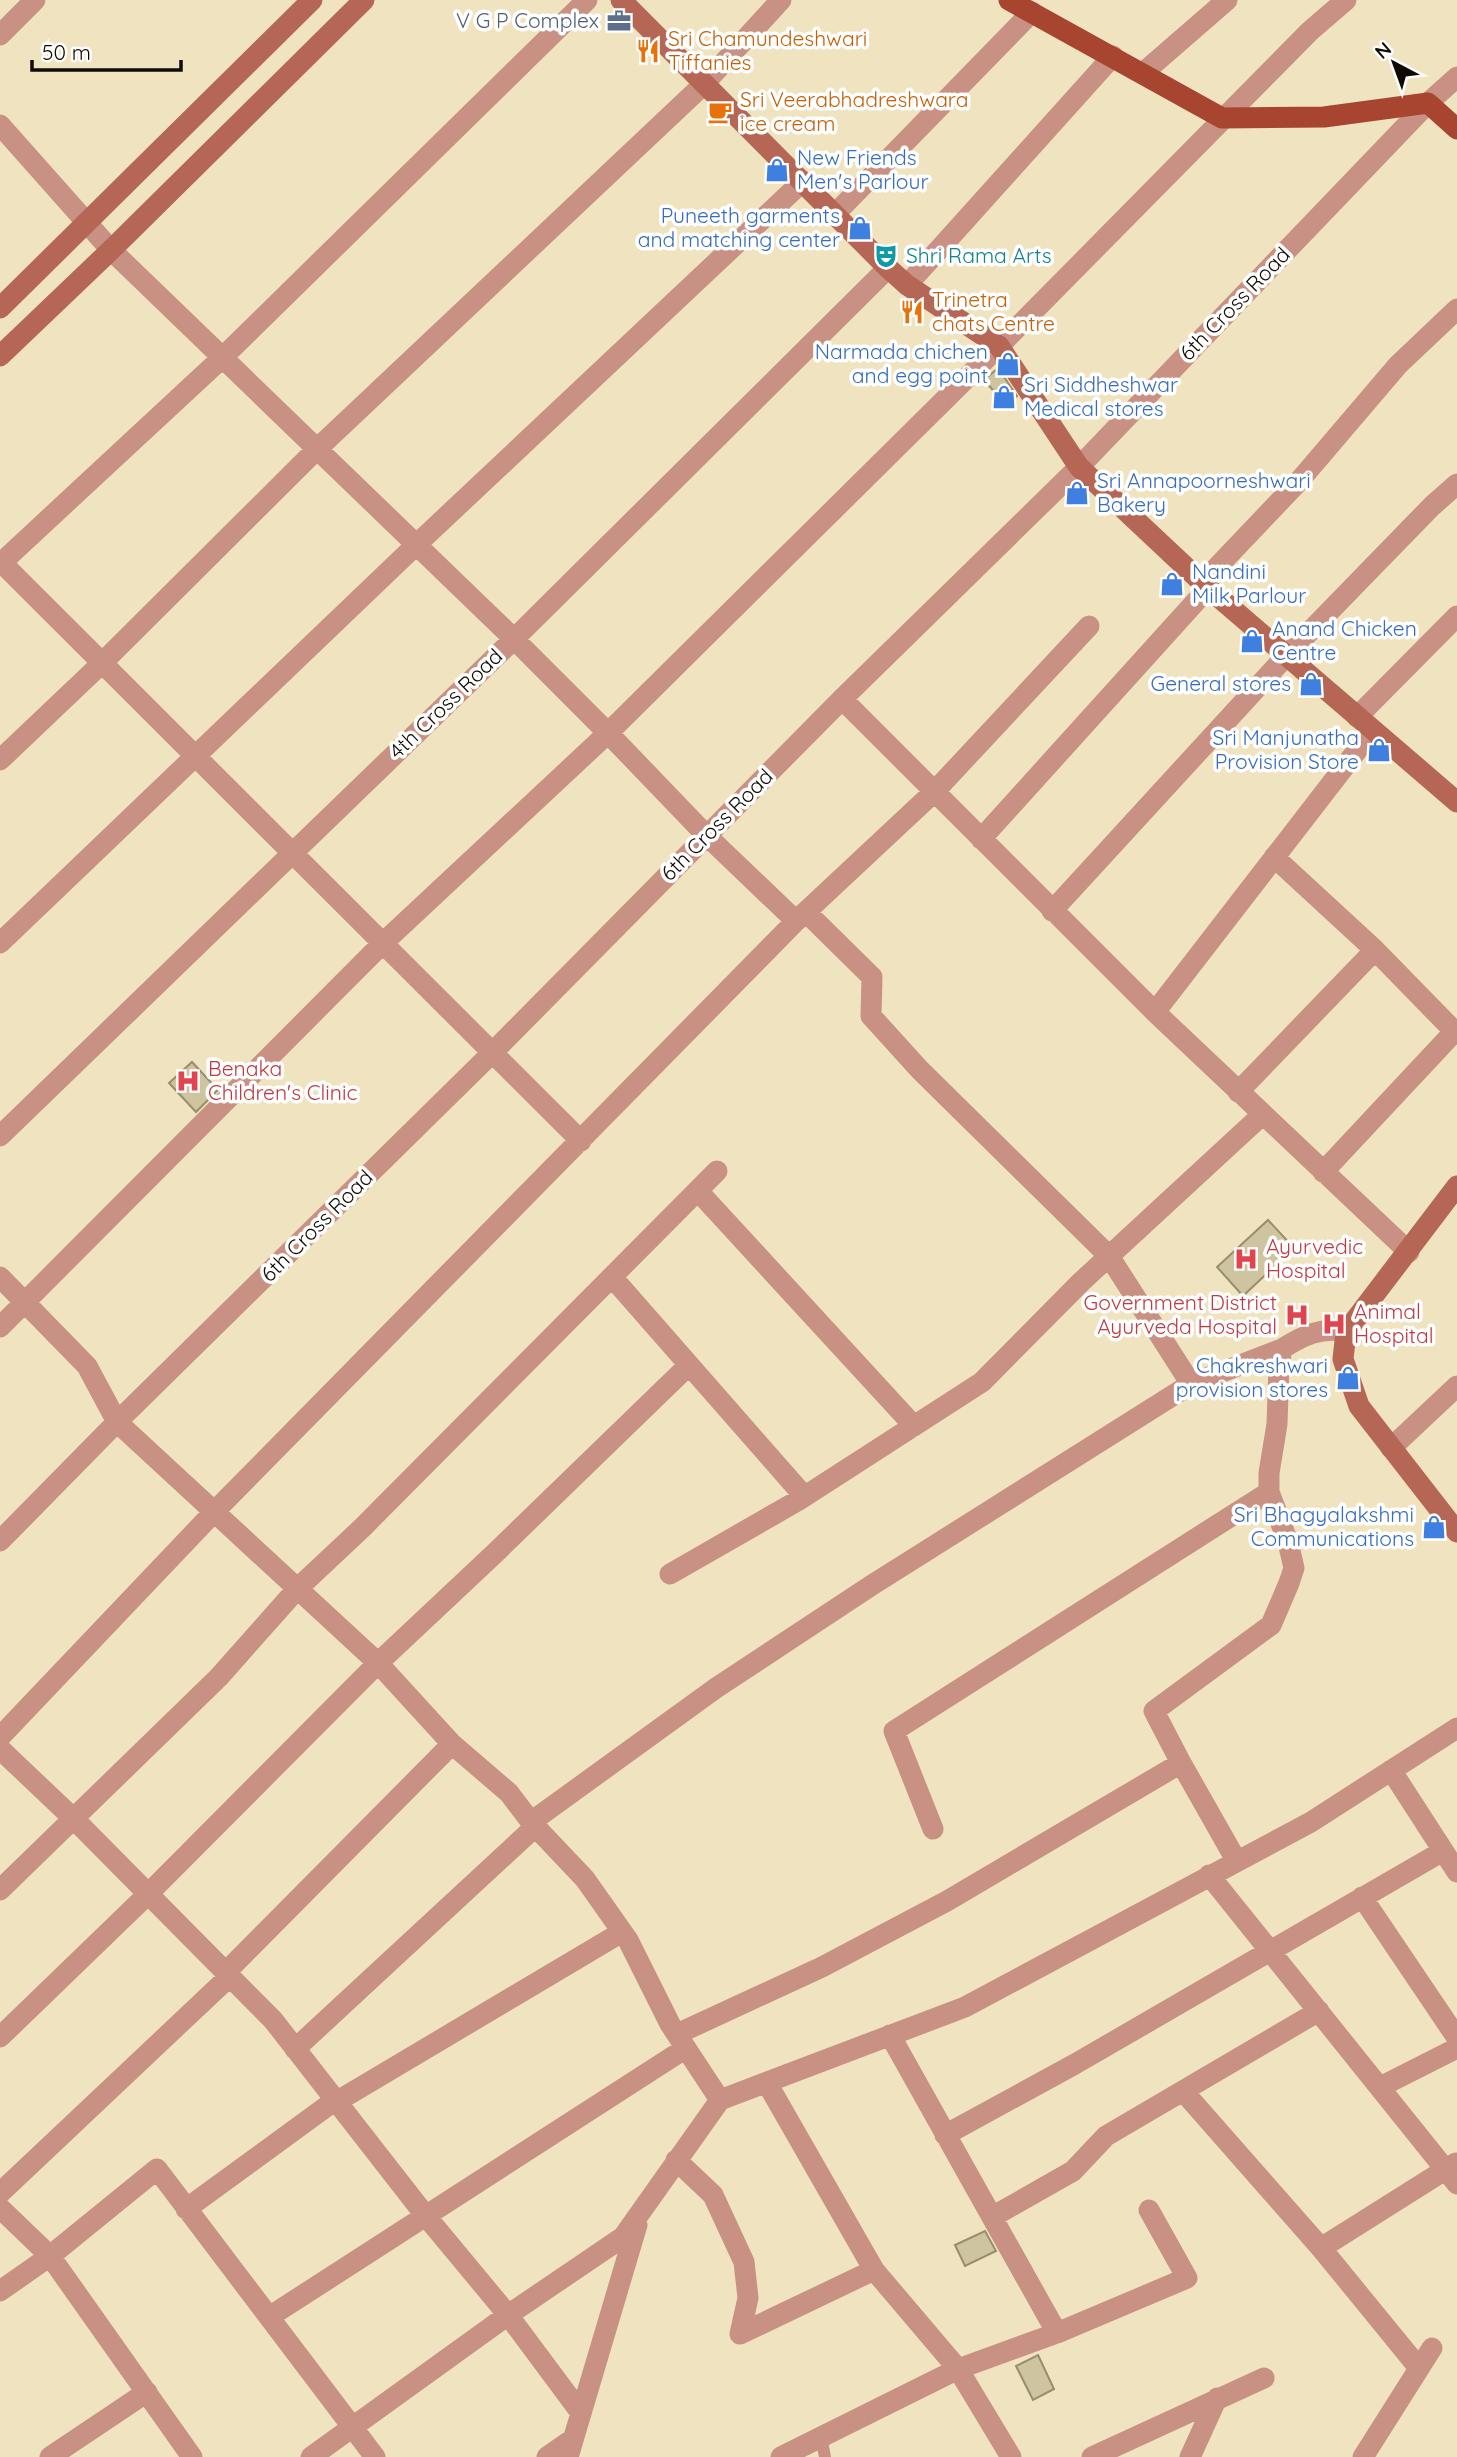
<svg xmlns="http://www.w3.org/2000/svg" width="1457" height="2457" font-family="Quicksand,sans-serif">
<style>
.building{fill:#cfc4a0;stroke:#988d6c;stroke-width:2}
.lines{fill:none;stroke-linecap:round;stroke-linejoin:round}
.lane{stroke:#c89184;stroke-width:12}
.street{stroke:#c89184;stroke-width:21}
.secondary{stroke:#b66654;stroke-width:21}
.primary{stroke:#a74530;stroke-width:21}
.labels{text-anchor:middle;stroke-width:7;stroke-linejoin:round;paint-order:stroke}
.service-label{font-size:21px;fill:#4e5e75;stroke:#fff;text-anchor:end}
.food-label{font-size:21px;fill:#c56008;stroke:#fff;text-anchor:start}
.shop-label{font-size:21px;fill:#366cbe;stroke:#fff;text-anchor:end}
.culture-label{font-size:21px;fill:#0d838f;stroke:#fff;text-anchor:start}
.street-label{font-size:21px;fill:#100b02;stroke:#fff}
.health-label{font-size:21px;fill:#be3a42;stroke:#fff;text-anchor:start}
</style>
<rect width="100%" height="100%" fill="#f0e4c0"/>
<path class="building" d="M998,368L1017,396L1006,405L984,380Z
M192,1062L218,1090L196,1112L169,1083Z
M1268,1220L1294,1248L1243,1296L1217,1267Z
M985,2231L996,2251L965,2266L955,2245Z
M1038,2355L1054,2389L1033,2400L1016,2366Z"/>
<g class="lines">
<path class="lane" d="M821,2437L825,2457"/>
<path class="street" d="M0,35L35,0
M1143,73L1227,0
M0,125L111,250L514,639L608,733L706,835L796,921L934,792L1089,626
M835,214L1032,12
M907,285L1113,56
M0,561L581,1141
M0,564L223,357L587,0
M1202,583L1300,480L1398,365L1457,309
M842,699L1155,1012L1409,1252
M1357,717L1457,616
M0,760L101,664L317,449L704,84L781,0
M981,839L1208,588
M1274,857L1375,950L1457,1034
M1052,911L1286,656L1432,506L1457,484
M806,912L872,977L871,1016L920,1070L1109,1256L1191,1384
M0,943L416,545L803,181
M1155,1012L1372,731
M1238,1092L1375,950
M0,1136L514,639L888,268
M1323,1172L1454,1032
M698,1191L914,1426
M0,1277L87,1366L117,1422L378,1663L452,1744L509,1793L531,1822L585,1879L628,1940L670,2024L720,2100L965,2007L1311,1822L1457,1728
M612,1277L804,1496
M0,1327L383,943L608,733L999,346L1310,31L1346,0
M1391,1448L1457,1386
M0,1541L117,1422L492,1053L842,699L1079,467L1428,103L1457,77
M670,1574L799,1500L982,1382L1081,1282L1262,1115
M0,1737L214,1512L796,921
M0,1749L75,1820L273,2020L425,2215L508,2315L581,2413
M1391,1770L1457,1872
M531,1822L716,1688L872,1585L1191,1384L1282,1349
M933,1829L894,1731L1269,1492
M1236,1860L1181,1763L1154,1711L1271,1625L1289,1583L1294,1568L1288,1542L1269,1492V1473L1277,1424L1279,1365L1282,1349C1302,1336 1322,1326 1346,1332
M1209,1875L1457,2184
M0,1890L219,1677L297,1589L363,1527L717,1171
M1362,1897L1457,2038
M225,1973L452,1744
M677,2034L822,1967L947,1901L1181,1763
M890,2035L1057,2333
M0,2037L147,1895L378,1663L493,1555L689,1365
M295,2049L536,1826
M767,2083L874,2270L958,2369L1011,2457
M1380,2087L1457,2048
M1183,2091L1321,2248L1419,2368
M336,2102L622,1932
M945,2135L1075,2064L1443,1851
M676,2160L713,2195L744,2262L748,2298L740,2334
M0,2193L229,1977
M0,2208L50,2256L192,2457
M186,2209L334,2101
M992,2217L1073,2171L1106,2136L1319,2011
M1321,2248L1456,2163
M0,2291L50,2256L157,2169L375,2457
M269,2317L686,2048
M740,2334L874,2270
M50,2457L147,2392
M311,2457L508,2315L623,2237L720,2100
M547,2457L573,2439
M568,2457L637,2225
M781,2457L958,2369L1057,2333L1187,2278L1149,2210
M1092,2457L1264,2378
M1190,2457L1217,2398
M1363,2457L1432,2348"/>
<path class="secondary" d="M621,0L888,268L907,285L999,346L1079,467L1208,588L1457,802
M0,308L312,0
M0,356L111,250L364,0
M1457,1186L1346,1332L1343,1359L1359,1406L1457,1532"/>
<path class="primary" d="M1009,0L1222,118L1324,117L1428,103L1457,129"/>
</g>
<defs>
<g id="office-bare" transform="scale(1.89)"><path d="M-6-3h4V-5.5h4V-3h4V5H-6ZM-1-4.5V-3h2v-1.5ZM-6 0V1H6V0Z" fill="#5c6f8a" stroke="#fff" stroke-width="2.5" paint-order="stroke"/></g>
<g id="restaurant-bare" transform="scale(1.89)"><path d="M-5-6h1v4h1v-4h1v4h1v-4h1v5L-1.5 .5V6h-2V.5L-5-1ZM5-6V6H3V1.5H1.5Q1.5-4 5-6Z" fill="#e8710a" stroke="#fff" stroke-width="2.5" paint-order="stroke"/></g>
<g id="cafe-bare" transform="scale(1.89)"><path d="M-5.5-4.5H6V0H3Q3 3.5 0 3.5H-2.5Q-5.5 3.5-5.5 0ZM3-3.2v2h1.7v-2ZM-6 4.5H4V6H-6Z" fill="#e8710a" stroke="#fff" stroke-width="2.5" paint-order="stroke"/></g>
<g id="shop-bare" transform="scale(1.89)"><path d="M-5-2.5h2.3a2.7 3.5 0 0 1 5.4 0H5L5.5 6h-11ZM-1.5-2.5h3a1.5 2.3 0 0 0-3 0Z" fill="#3f7fe0" stroke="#fff" stroke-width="2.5" paint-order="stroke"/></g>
<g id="theatre-bare" transform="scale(1.89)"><path d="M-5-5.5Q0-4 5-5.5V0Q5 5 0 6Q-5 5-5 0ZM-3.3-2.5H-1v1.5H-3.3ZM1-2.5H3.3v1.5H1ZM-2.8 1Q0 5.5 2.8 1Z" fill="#0f9aa8" stroke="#fff" stroke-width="2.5" paint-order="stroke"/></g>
<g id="hospital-bare" transform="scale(1.89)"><path d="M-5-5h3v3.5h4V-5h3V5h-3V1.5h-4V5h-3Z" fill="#e0444e" stroke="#fff" stroke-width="2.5" paint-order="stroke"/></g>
</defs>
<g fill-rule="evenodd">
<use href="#office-bare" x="619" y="21"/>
<use href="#restaurant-bare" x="648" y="51"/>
<use href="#cafe-bare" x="720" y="112"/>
<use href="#shop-bare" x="777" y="170"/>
<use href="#shop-bare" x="860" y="228"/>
<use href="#theatre-bare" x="886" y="256"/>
<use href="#restaurant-bare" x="912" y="312"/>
<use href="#shop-bare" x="1008" y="364"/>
<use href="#shop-bare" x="1004" y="397"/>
<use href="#shop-bare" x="1077" y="493"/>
<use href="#shop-bare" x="1172" y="584"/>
<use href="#shop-bare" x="1252" y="641"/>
<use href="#shop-bare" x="1311" y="684"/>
<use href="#shop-bare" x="1379" y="750"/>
<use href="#hospital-bare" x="188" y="1081"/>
<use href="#hospital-bare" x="1246" y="1259"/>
<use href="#hospital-bare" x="1297" y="1315"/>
<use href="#hospital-bare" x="1334" y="1324"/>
<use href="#shop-bare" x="1348" y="1378"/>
<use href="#shop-bare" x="1434" y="1527"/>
</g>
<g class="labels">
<g class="service-label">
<text x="599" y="28">V G P Complex</text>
</g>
<g class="food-label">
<text x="668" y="46">Sri Chamundeshwari<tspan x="668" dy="24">Tiffanies</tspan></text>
<text x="740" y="107">Sri Veerabhadreshwara<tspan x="740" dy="24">ice cream</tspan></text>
<text x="932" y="307">Trinetra<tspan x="932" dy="24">chats Centre</tspan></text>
</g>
<g class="shop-label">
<text x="797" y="165" text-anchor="start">New Friends<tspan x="797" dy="24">Men's Parlour</tspan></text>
<text x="840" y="223">Puneeth garments<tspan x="840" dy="24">and matching center</tspan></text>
<text x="988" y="359">Narmada chichen<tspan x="988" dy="24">and egg point</tspan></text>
<text x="1024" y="392" text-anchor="start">Sri Siddheshwar<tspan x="1024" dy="24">Medical stores</tspan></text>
<text x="1097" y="488" text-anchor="start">Sri Annapoorneshwari<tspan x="1097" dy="24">Bakery</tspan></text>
<text x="1192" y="579" text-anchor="start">Nandini<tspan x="1192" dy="24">Milk Parlour</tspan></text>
<text x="1272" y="636" text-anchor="start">Anand Chicken<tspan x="1272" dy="24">Centre</tspan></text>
<text x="1291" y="691">General stores</text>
<text x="1359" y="745">Sri Manjunatha<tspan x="1359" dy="24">Provision Store</tspan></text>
<text x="1328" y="1373">Chakreshwari<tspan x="1328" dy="24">provision stores</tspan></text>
<text x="1414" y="1522">Sri Bhagyalakshmi<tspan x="1414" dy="24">Communications</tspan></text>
</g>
<g class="culture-label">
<text x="906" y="263">Shri Rama Arts</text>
</g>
<g class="street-label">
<text transform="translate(1235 304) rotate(-46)" y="7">6th Cross Road</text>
<text transform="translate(446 704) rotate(-44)" y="7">4th Cross Road</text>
<text transform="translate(717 825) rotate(-45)" y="7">6th Cross Road</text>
<text transform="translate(317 1226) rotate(-45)" y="7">6th Cross Road</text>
</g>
<g class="health-label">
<text x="208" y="1076">Benaka<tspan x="208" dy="24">Children's Clinic</tspan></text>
<text x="1266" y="1254">Ayurvedic<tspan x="1266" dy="24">Hospital</tspan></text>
<text x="1277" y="1310" text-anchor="end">Government District<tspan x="1277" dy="24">Ayurveda Hospital</tspan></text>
<text x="1354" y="1319">Animal<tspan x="1354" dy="24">Hospital</tspan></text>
</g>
</g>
<g transform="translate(1394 63) rotate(319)" stroke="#ffffff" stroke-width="5" paint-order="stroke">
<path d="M0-5L12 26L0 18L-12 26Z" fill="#100b02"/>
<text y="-10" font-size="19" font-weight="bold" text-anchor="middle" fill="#100b02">N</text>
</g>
<path d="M32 60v10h149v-10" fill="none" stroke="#100b02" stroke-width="3.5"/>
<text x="42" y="60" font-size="21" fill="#100b02" stroke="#ffffff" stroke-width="5" paint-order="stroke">50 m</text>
</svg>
